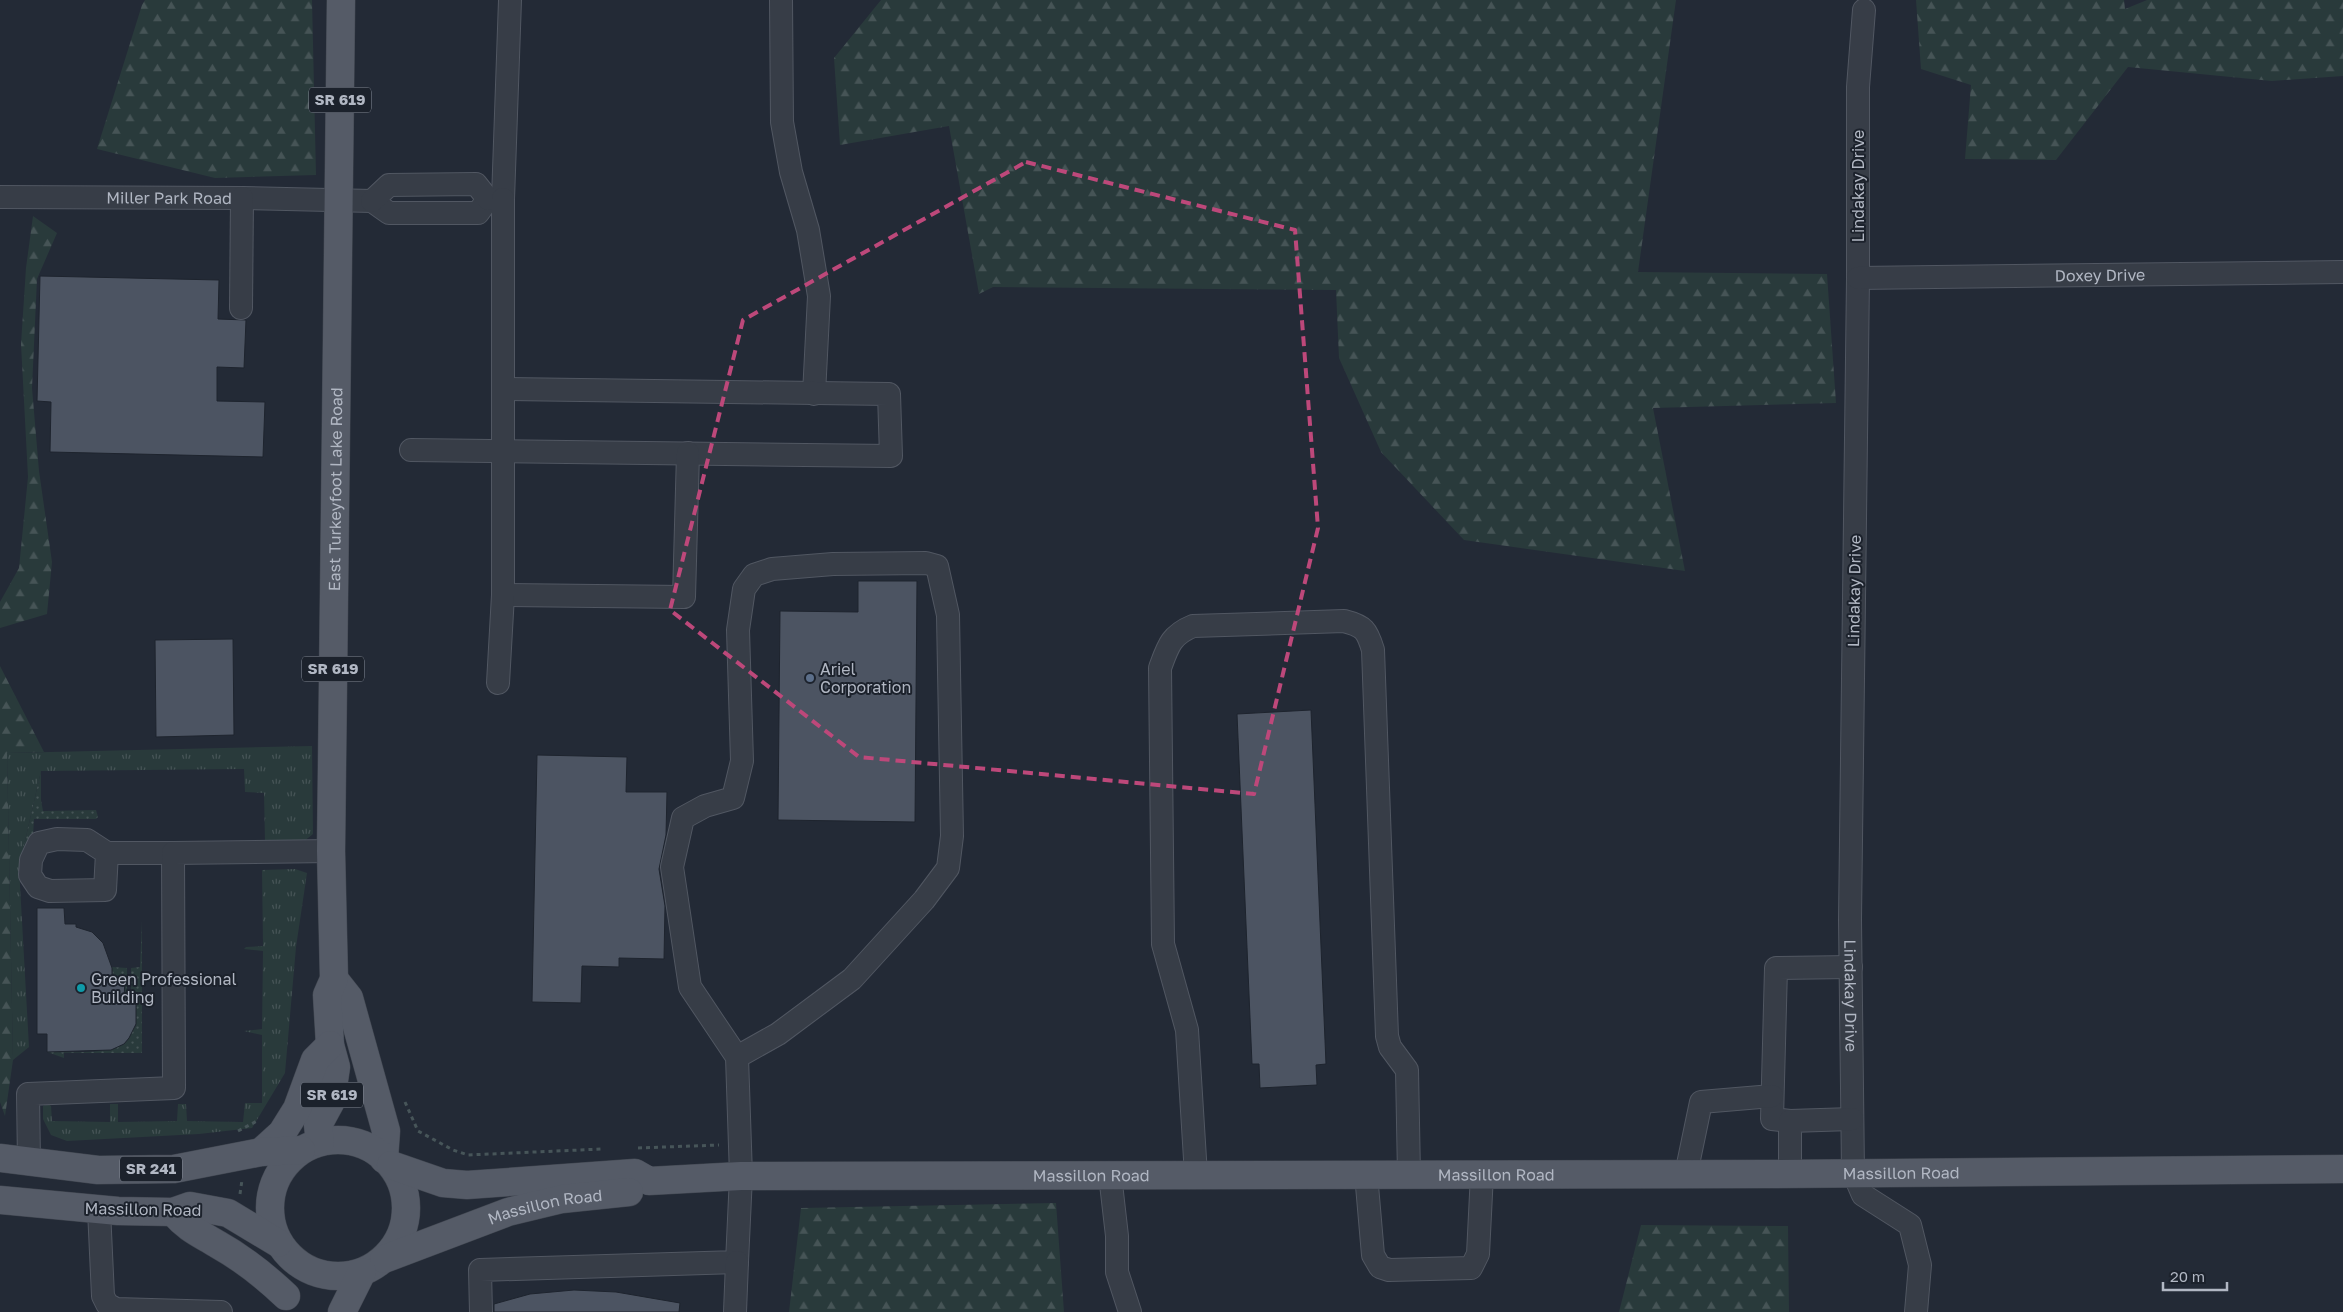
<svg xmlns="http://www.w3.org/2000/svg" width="2343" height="1312" font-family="'Golos Text',sans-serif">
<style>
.grass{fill:url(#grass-tufts)}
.forest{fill:url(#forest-firs)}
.garden{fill:url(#garden-dots)}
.building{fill:#4c5462;stroke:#1e242e}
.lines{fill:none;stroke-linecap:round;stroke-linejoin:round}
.minor-casing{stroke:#515762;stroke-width:24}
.major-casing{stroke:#404650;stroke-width:29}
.path{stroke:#475559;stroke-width:3;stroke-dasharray:4 4;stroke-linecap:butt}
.minor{stroke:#373d47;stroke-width:22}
.major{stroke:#555b67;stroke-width:28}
.marked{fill:none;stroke:#bd487a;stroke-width:4;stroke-dasharray:10 6;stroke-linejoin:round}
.service-dot{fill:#5c6f8a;stroke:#1c222c;stroke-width:2}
.culture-dot{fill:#0f9aa8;stroke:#1c222c;stroke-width:2}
.labels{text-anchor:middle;stroke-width:4;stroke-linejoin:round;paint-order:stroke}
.shield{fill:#1c222c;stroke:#848a96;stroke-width:1}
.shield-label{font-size:15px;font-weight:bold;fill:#b1b7c3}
.street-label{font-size:16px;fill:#b1b7c3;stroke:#1c222c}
.poi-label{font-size:16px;fill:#b1b7c3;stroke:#1c222c;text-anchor:start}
</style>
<defs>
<pattern id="grass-tufts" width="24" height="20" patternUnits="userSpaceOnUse" patternTransform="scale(1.25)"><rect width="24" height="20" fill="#293a3b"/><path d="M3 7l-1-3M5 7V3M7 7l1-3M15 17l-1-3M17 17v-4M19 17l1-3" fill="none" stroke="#465456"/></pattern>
<pattern id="forest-firs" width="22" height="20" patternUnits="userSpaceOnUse" patternTransform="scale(1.25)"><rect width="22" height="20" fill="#293a3b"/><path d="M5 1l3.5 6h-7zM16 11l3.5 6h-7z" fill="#465456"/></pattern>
<pattern id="garden-dots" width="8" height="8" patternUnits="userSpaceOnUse" patternTransform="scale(1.25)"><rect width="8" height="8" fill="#293a3b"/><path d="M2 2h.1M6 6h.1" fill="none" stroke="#465456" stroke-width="1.8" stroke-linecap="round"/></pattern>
</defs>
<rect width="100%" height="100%" fill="#232a36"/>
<path class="grass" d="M312,746L313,834L298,846L265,842L264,793L245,792L244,769L41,771L19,867L29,1047L13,1060L7,753Z
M295,869L307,873L296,947L285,1073L252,1128L199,1134L67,1141L51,1135L43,1119V1106L48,1104L51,1106L52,1121L110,1122V1104H118V1122L177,1121L178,1104H186L187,1121L243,1122L245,1103H262V1035L244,1031L262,1029L263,951L244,949L246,947L263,946L262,870Z"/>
<path class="forest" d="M145,0H312L316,175L215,178L97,149L142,5Z
M881,0H1676L1638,272L1827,274L1836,403L1653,408L1685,571L1464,540L1381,452L1339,358L1336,290L993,287L979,294L949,126L840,145L834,58Z
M1916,0H2124L2125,9L2147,0H2343V76L2272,81L2128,67L2056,160L1965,159L1971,85L1921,69Z
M33,216L57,233L37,279L32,388L39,471L52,562L47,614L0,628V602L19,568L28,477L21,344L26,268Z
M0,666L44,752L7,753L13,1060L5,1116L0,1102Z
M1056,1203L1064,1312H789L801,1208Z
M1641,1225L1788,1226L1789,1312H1619Z"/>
<path class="garden" d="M41,771V800L43,811L96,810L98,817L96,819H34L33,836L19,867Z
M142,921V1053H64V1058L47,1052C68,1051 133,1059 132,1027L136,1026V998H124L125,979L113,978L112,967L127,968V995H131V968L140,967Z"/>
<path class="building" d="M40,276L219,280L218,319L246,320L244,368L217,367V401L265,402L263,457L50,452L51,402L37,401Z
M858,581H917L915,822L778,820L780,611L858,612Z
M233,639L234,735L156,737L155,640Z
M1311,710L1326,1064L1316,1065L1317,1085L1260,1088L1259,1064H1252L1237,714Z
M537,755L627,757L626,792H667L666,835L659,869L665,906L664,959L619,958V967L582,966L581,1003L532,1002Z
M37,908H64L65,924H76V927L92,932L103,943L112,968V978L125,979L124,998H136V1024L129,1038L124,1044L111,1050L47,1052V1034H37Z
M574,1290L616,1292L680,1303L679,1312H494V1304L530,1294Z"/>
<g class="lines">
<g class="minor-casing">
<g id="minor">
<path d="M781,0L782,122L791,172L808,230L819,296L814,394"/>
<path id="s1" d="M1864,10L1858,87V278L1850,920L1853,1172L1863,1195L1910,1225L1920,1265L1916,1312"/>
<path id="s2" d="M0,197L242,198L372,201L389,213H478L488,199"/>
<path d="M489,199H503L510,0"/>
<path d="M372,201L389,185L476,184L488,199"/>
<path id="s3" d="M1858,278L2343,272"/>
<path d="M241,308L242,198"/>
<path d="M411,450L891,456L889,394L503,389"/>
<path d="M503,595L684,597L688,453"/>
<path d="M498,683L503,595V199"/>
<path d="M107,853L105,890L50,891L38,887L30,875L31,860L39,843L57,839L87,840L107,853H173"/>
<path d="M1790,1121L1772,1119L1776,968L1851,967"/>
<path d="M29,1162L28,1094L174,1088L173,853L331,851"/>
<path d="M1790,1173V1121L1852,1119"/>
<path d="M1366,1174L1373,1255L1380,1267L1389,1270L1471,1268L1478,1254L1482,1174"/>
<path d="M1686,1174L1701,1102L1772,1096"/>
<path d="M1110,1175L1117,1236V1272L1130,1312"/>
<path d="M1196,1175L1187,1030L1163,944L1160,668C1168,646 1171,635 1193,626L1344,621C1364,626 1367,630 1373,650L1387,1036L1390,1047L1407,1070L1409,1175"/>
<path d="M99,1210L103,1296L107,1304L116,1309L221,1312"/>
<path d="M481,1312L480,1270L737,1262L741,1176L737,1057L778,1034L852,979L924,900L948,868L952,836L948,615L937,566L926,563L833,564L772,569L754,575L744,589L738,630L742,761L733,798L705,806L683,818L672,867L690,987L737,1057"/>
<path d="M735,1312L737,1262"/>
</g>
</g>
<g class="major-casing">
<g id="major">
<path d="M334,979L349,998L386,1131L384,1159"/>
<circle cx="338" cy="1208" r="68"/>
<path id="s4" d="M320,1142L318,1125L331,1101L336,1067L330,1045L327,995L334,979L331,851L341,0"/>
<path d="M261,1152L282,1133L297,1109L315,1060L330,1045"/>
<path d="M0,1158L98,1170L174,1169L261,1152L301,1150"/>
<path id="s5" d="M391,1165L443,1183L467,1185L635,1173L649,1181L741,1176L1773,1174L2343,1169"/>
<path d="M0,1200L118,1211L173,1212L190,1206L228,1213L278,1243"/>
<path d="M173,1212C188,1229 199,1233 217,1244C242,1258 266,1277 286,1296"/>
<path id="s6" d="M384,1259L508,1212L562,1199L629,1192"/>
<path d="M342,1312L362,1272"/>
</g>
</g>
<path class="path" d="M405,1102L418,1131L453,1150L468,1155L602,1149
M238,1131L257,1121
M638,1148L719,1145
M240,1194L242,1180"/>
<use href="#minor" class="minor"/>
<use href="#major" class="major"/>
</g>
<path class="marked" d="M1026,162L1295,230L1318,528L1254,794L859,757L670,610L743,320Z"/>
<circle class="service-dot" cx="810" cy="678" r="5"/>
<circle class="culture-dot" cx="81" cy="988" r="5"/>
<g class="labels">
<g class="shield">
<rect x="309" y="87.5" width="62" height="25" rx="4"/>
<rect x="302" y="656.5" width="62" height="25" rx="4"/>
<rect x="301" y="1082.5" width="62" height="25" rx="4"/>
<rect x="120" y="1156.5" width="62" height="25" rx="4"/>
</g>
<g class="shield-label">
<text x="340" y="105">SR 619</text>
<text x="333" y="674">SR 619</text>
<text x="332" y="1100">SR 619</text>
<text x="151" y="1174">SR 241</text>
</g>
<g class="street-label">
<text transform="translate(1858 186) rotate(-90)" y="6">Lindakay Drive</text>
<text dy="6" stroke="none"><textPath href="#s2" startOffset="169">Miller Park Road</textPath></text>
<text dy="6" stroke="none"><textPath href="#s3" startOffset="242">Doxey Drive</textPath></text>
<text dy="6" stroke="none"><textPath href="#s4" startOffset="659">East Turkeyfoot Lake Road</textPath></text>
<text transform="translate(1854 591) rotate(-89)" y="6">Lindakay Drive</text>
<text dy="6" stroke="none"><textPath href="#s1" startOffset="986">Lindakay Drive</textPath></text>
<text dy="6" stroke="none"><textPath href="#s5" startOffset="1516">Massillon Road</textPath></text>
<text dy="6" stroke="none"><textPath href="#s5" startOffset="1111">Massillon Road</textPath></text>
<text dy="6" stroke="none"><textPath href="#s5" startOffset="706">Massillon Road</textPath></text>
<text dy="6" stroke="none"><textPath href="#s6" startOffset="170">Massillon Road</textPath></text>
<text transform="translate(143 1209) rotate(1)" y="6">Massillon Road</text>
</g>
<g class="poi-label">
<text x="820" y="675">Ariel<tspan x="820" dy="18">Corporation</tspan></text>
<text x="91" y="985">Green Professional<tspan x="91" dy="18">Building</tspan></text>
</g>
</g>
<path d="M2163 1282v8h64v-8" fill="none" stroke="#b1b7c3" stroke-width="2.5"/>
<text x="2170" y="1282" font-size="15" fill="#b1b7c3" stroke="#1c222c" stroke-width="4" paint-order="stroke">20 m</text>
</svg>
